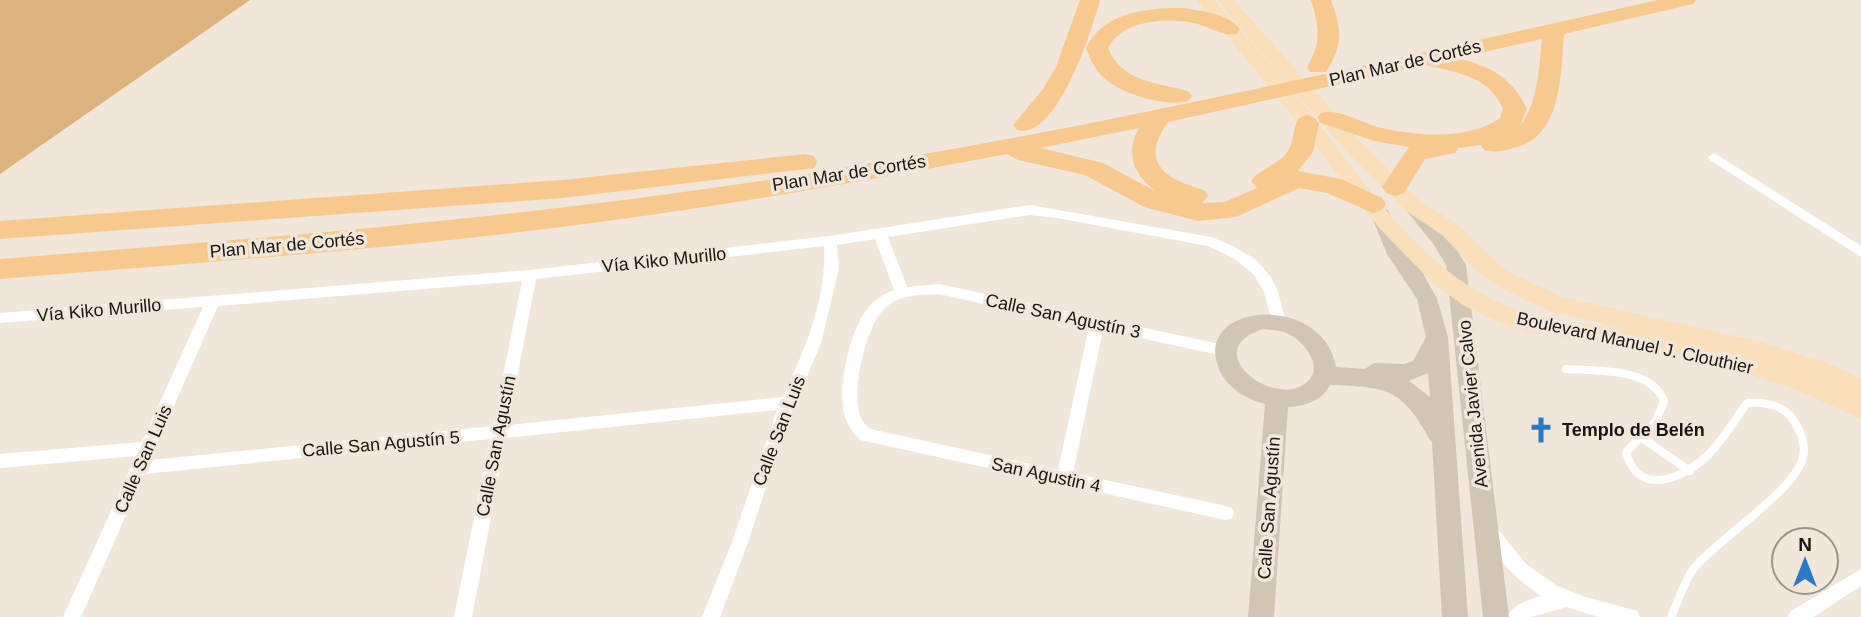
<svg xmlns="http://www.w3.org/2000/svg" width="1861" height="617" font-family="Helvetica,sans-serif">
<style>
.green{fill:#dcb37d}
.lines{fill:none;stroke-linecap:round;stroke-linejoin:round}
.lane{stroke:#fff;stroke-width:8}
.street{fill:#fff;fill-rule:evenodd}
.secondary{fill:#d1c6b6;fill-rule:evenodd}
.primary{fill:#fadfbb;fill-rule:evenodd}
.highway{fill:#f7c98e;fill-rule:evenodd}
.labels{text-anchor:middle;stroke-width:7;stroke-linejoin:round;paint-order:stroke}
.street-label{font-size:18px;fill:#1a1612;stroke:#f0e6da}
.poi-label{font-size:18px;font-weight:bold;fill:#1a1612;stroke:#f0e6da;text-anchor:start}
</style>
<rect width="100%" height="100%" fill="#f0e6da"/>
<path class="green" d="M0,0H250L0,174Z"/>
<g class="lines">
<path class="lane" d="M1566,369C1597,371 1651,367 1664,401L1656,421L1626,452C1638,498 1683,479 1708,455C1723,440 1734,421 1747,403C1764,402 1785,405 1794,421C1801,432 1806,444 1803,457C1796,490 1718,539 1694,568C1684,581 1678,602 1671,617
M1639,436L1690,471"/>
<path class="street" d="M1714,153L1861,246V257L1710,160L1708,157Z
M1030,205L1211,237L1231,245L1255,259L1271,277L1278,292L1286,322L1284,326H1274L1272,322L1264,292L1254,275L1235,259L1208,246L1057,218L1030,215L888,237L907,287L939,284L1229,346L1231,350L1229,354L1224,356L1103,330L1073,473L1226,506L1232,508L1234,513L1232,518L1226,520L860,440C853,433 848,426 845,417C836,391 850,329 868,308C875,299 884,294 894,290L875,239L837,245L839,269L821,343L785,429L748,542L720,617H702L732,542L777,410L506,438L472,617H454L490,439L144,474L81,617H63L136,456L0,468V454L142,442L203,307L0,323V313L530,270L830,236ZM824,246C827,299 804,351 783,397L508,425L536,279ZM522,281L493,426L150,460L218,306ZM939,294L1089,327L1058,470L870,429C866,425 862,421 860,416C851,391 866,324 886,307C901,294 921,295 939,294Z
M1491,525L1497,528L1526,564L1557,586L1586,597L1637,611L1640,617H1598L1567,607L1531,617H1507C1513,604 1529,600 1541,596C1518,581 1495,559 1483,533L1485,528Z
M1861,569V586L1813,617H1788L1791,611Z"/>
<path class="secondary" d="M1412,198L1419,200L1448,235L1466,265L1509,617H1483L1446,265L1434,245L1402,205L1405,200Z
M1381,208L1388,210L1406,251L1423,273L1437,299L1448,337L1468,617H1442L1432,443C1404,393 1393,387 1335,385H1330C1322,401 1305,406 1288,407L1274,617H1248L1265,404C1246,399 1227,388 1219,369C1191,303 1323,291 1336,367L1365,369L1374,363L1404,364L1413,361L1426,337L1417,299L1387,254L1371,215L1374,210ZM1263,329C1270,330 1278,330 1284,332C1304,339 1328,370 1303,385C1271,406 1198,350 1263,329ZM1428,373L1430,397L1409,381Z"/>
<path class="primary" d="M1197,0H1214C1243,33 1273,66 1301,101C1361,176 1418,271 1511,308C1547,323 1588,323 1626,329L1549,311L1499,287L1480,274L1442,235L1405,210L1341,146L1217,0H1234L1355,136L1419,200L1458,225L1496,262L1515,275L1562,297L1757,341L1822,361L1861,378V419L1795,389L1742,372L1679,358L1530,332L1494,320L1463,305L1434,284L1380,229L1288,110Z"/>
<path class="highway" d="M1080,0H1100C1092,30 1057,141 1017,130L1013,125L1043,89L1056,67Z
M1311,0H1331C1342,29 1343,46 1326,72H1310L1307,67C1322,43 1319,26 1311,0Z
M1658,0H1696L1693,4L1564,34C1561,72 1562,135 1517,147C1505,151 1496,153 1484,150L1481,145L1458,148L1455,153L1425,159L1404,193L1395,196L1386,193L1382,187L1409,147L1374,141L1321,123L1317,118L1321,113C1339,108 1360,122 1378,127C1413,136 1469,141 1500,118L1503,109C1489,76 1458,73 1426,65L1168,122C1139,163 1165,179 1204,190L1208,196L1202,203L1225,202L1257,188L1251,181C1260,168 1279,165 1288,151C1295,141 1292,128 1299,118L1307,115L1315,118L1319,123L1313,152L1298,171L1341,179L1382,198L1386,204L1382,210L1373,213L1327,193L1299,188L1236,217L1198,221L1144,207L1085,175L1018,160L1007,154C851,184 695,211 537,230C359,252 179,264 0,279V259C250,239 499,220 747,183C1054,138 1356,67 1658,0ZM1542,39C1539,67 1538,103 1520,126L1527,109C1512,77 1490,66 1457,58ZM1139,128C1125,152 1133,174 1155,191L1103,163L1040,148Z
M1182,8C1199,10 1229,14 1240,29L1237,34C1221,37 1209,26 1194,23C1167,17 1122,20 1108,48C1123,83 1156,82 1188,91L1192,96L1188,101C1164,107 1121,94 1103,77C1095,69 1090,59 1086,48C1104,12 1145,8 1182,8Z
M805,154L814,156L817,162L814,168L562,198L0,239V221L562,180Z"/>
</g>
<defs>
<g id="church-bare" transform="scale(2.1)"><path d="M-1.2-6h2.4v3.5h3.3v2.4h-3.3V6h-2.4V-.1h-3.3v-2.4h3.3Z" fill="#2c78c8" stroke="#f0e6da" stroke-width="2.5" paint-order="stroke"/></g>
</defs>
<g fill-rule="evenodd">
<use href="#church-bare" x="1541" y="430"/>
</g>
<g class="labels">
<g class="street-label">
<text transform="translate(1405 63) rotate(-13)" y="6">Plan Mar de Cortés</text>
<text transform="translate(849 173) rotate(-9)" y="6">Plan Mar de Cortés</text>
<text transform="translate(287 245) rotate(-5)" y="6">Plan Mar de Cortés</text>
<text transform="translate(664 260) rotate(-6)" y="6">Vía Kiko Murillo</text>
<text transform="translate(99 310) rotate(-5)" y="6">Vía Kiko Murillo</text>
<text transform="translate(1063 316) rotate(12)" y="6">Calle San Agustín 3</text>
<text transform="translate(1635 343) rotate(12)" y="6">Boulevard Manuel J. Clouthier</text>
<text transform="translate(1473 404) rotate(-96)" y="6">Avenida Javier Calvo</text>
<text transform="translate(779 431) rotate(-69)" y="6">Calle San Luis</text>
<text transform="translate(381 444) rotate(-5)" y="6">Calle San Agustín 5</text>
<text transform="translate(496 446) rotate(-79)" y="6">Calle San Agustín</text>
<text transform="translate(143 459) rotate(-66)" y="6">Calle San Luis</text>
<text transform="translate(1046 475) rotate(12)" y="6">San Agustin 4</text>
<text transform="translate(1269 508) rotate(-86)" y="6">Calle San Agustín</text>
</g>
<g class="poi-label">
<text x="1562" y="436">Templo de Belén</text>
</g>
</g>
<g transform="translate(1805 561)"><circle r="33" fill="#f0e6da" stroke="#9a938a" stroke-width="2"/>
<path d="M0-5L12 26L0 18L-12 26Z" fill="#2c78c8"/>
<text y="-10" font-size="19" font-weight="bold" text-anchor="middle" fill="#1a1612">N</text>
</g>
</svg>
